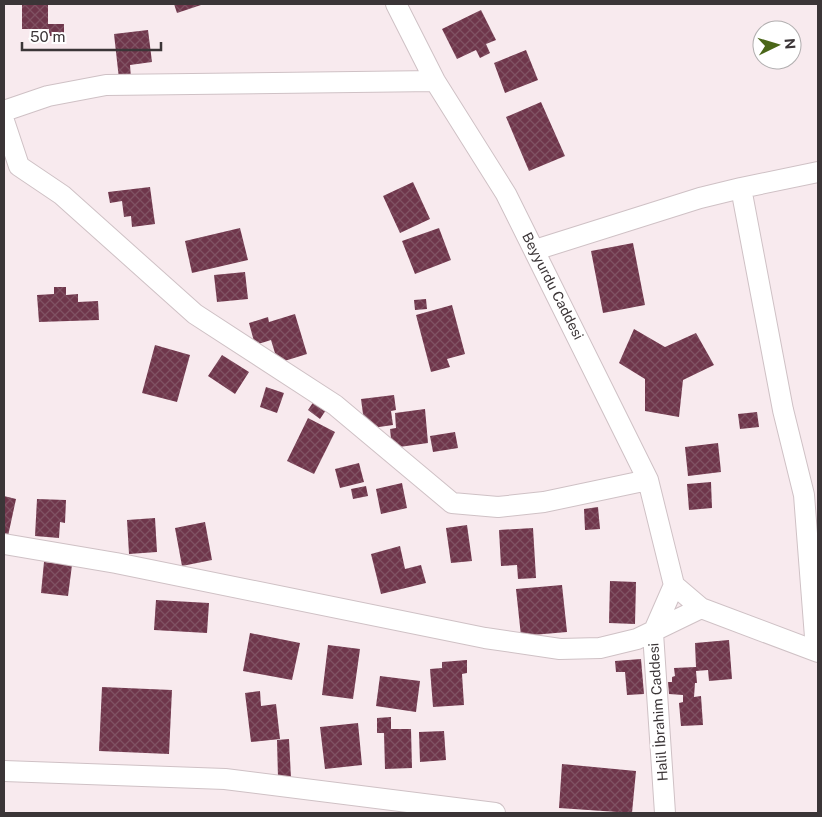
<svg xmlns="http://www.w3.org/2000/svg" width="822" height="817" font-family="'Public Sans',sans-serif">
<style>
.building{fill:url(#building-cross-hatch)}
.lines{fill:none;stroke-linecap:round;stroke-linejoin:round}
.minor-casing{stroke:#cfc1c5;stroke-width:22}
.minor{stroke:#fff;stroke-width:20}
.labels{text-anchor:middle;stroke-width:5;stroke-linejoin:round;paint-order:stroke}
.street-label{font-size:14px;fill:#3b3537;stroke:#fff}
</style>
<defs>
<pattern id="building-cross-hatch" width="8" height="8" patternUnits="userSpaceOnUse" patternTransform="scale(1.25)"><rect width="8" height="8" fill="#6f364b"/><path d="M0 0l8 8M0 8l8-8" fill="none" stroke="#805263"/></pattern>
</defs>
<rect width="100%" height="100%" fill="#f8eaee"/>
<path class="building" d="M22,4H48V24H64V36H49V29H22Z
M174,4H204L177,13Z
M481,10L496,40L486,44L490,53L480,58L476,50L457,59L442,29Z
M148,30L152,62L130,65L131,78L119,79L114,34Z
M526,50L538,80L505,93L494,63Z
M541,102L565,156L529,171L506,117Z
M413,182L430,219L400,233L383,196Z
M150,187L155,224L132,227L131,216L124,217L122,201L110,203L108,192Z
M240,228L248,260L192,273L185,241Z
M439,228L451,260L415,274L402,241Z
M633,243L645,305L603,313L591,251Z
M245,272L248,299L217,302L214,275Z
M54,287H66V295L78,294V302L98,301L99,320L39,322L37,295L54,294Z
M426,299L427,309L415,310L414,300Z
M452,305L465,354L447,359L450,367L431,372L416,315Z
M295,314L307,354L278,363L271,340L255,345L249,323L268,317L269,322Z
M634,329L665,347L696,333L714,365L683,380L679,417L645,411V379L619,363Z
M155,345L190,355L177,402L142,393Z
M222,355L249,372L235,394L208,376Z
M266,387L284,393L277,413L260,407Z
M394,395L396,410L391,411L393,425L365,429L361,399Z
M316,398L328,407L320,419L308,410Z
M425,409L428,443L392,448L390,429L396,428L395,413Z
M757,412L759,427L740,429L738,414Z
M308,418L335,432L314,474L287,461Z
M455,432L458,448L433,452L430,436Z
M718,443L721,472L688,476L685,447Z
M359,463L364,482L340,488L335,469Z
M711,482L712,508L689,510L687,484Z
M402,483L407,508L381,514L376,489Z
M366,486L368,496L353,499L351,489Z
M4,496L16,499L8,536L4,535Z
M37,499L66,500L65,523L60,522L59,538L35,536Z
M598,507L600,529L585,530L584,509Z
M155,518L157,552L129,554L127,520Z
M205,522L212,560L182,566L175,528Z
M467,525L472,561L451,563L446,528Z
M533,528L536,578L518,579L517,565L501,566L499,530Z
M400,546L405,569L421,565L426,583L381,594L371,554Z
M44,562L72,565L68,596L41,593Z
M610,581L636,582L635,624L609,623Z
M562,585L567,632L521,636L516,589Z
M156,600L209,603L207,633L154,630Z
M250,633L300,643L292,680L243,671Z
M729,640L732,679L709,681L708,670L696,671L697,683H695L694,697L701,696L703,725L681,726L679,703L683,702V695L669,694L668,682H672V677L675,676L674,668L696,667L695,643Z
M328,645L360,649L353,699L322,695Z
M641,659L644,694L627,695L625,672H616L615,661Z
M467,660V673L462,674L464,705L433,707L430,669L442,668V662Z
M380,676L420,681L416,712L376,706Z
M102,687L172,690L169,754L99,751Z
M260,691L261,706L276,704L280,739L251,742L245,693Z
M391,717V729H411L412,768L385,769L384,733H377V718Z
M358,723L362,765L325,769L320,727Z
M444,731L446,760L420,762L419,732Z
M289,739L291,778H278L277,740Z
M562,764L636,771L632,813L559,808Z"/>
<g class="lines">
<g class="minor-casing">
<path id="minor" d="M396,4L435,81L506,194L648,480L674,585
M4,111L48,96L106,85L435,81
M4,121L19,166L62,195L195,314L335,405L452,503L498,507L544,502L648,480
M741,188L783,410L804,495L816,650
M535,250L700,198L741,188L818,172
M4,544L116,563L485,638L560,649L600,648L637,639L701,608
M674,585L701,608L818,652
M4,771L225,779L495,813
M665,813L653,633L674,585"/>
</g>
<use href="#minor" class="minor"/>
</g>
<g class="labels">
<g class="street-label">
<text transform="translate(553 286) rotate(63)" y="5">Beyyurdu Caddesi</text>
<text transform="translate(658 712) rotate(-94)" y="5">Halil İbrahim Caddesi</text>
</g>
</g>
<rect width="822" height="817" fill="none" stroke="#3b3537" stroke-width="10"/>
<g transform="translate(777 45) rotate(85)"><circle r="24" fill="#ffffff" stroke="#b1aeaf"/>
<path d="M0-4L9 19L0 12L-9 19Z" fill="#4a6618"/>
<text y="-8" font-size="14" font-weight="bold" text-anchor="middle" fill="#3b3537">N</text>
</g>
<path d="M22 42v8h139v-8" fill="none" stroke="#3b3537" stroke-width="2.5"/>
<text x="30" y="42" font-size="15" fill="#3b3537" stroke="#ffffff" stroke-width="4" paint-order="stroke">50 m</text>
</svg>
